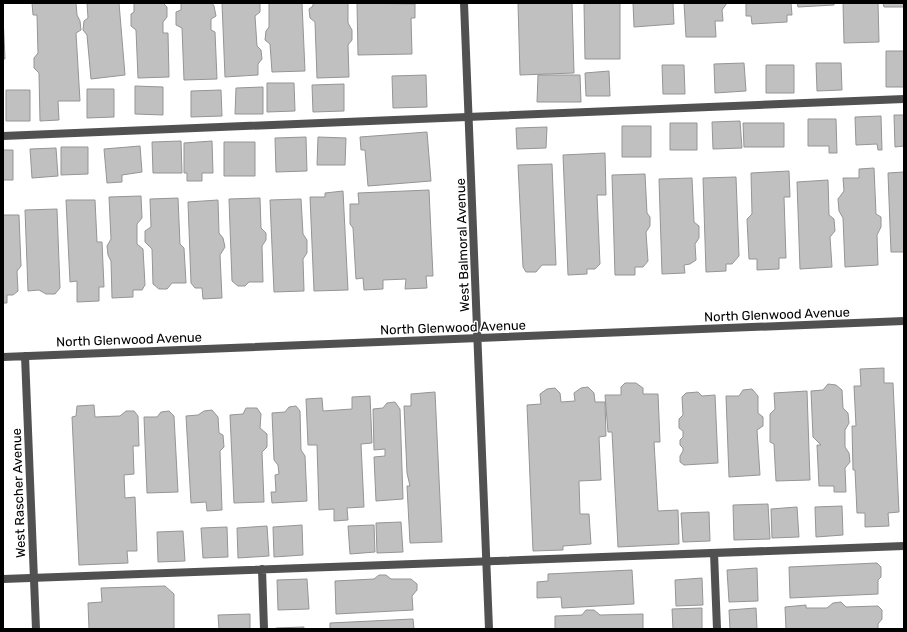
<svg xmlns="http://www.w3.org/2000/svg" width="907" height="632" font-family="Rubik,sans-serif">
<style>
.building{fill:#c0c0c0;stroke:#959595}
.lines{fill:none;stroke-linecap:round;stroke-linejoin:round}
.lane{stroke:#515151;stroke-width:8}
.street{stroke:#515151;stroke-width:8}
.labels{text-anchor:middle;stroke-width:3;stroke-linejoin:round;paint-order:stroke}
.street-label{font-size:13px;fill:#000;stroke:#fff}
</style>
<rect width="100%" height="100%" fill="#fff"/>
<path class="building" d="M32,3H76L77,15L80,21L81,30L76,33L80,101H58L59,120L40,121L39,73L34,68V58L38,53L37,15H33Z
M87,3H119L125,75L91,79L87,35L83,30L84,21L88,18Z
M134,3H163L167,7V17L163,22V33H168L169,77L138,78L136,30L131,26V14L134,12Z
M181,3H212L214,6L216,16L211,19V30L215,32L217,79L184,80L182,28L176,25V12L181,10Z
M222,3H258L260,4V12L255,16L257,46L261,50L262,59L258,64V75L225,77Z
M269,3H302L305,71L272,72L270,44L265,40L266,31L269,27Z
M313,3H348V23L352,30V40L348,45L349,77L317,78L315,22L310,18L309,9L313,6Z
M357,3L415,4V18H411L412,54L358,55Z
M518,3H572L574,73L520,75Z
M584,3H620V59H585Z
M633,3H673L674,24L634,27Z
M684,3H727L722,10L723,21H715L716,37H686Z
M746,3H791L792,15H787V22L752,24L751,16H746Z
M797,3H834V5L798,7Z
M843,3H878L879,42L844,43Z
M883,3H904V7H884Z
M3,16L5,59H3Z
M886,51H904V87H886Z
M744,63L746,91L715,93L714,64Z
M816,63H841L842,90L817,91Z
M662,65H684L685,94H663Z
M766,65H794V93H766Z
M609,71L610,96H586L585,73Z
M426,75L427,107L393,108L392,76Z
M538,75H580L581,102H537Z
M267,83H294L295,111L267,112Z
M344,84V111L313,112L312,85Z
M135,86L163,87V115L135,114Z
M263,87V114H235L236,88Z
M87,89H114V117L87,118Z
M6,90H30V121H6Z
M221,90L222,116L191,117V91Z
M894,115H904V146L895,147Z
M881,116L882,150H878L877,144L856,145L855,117Z
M808,119H836L837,153H829V146H808Z
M740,121L742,148L713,149L712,122Z
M670,123H697V150H670Z
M743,123H784V147H744Z
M622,126H651V157H622Z
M547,127L546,148L517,149L516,128Z
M427,132L431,181L368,186L365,150H361L360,137Z
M306,137L307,171L276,172L275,138Z
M318,137L346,138L345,165H317Z
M181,141L182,173H153L152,142Z
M212,141L213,173H202V181H187V173H184V143Z
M224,142H255V176H224Z
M140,146L142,172L122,175V182L107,183L104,149Z
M61,147H88V174L61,175Z
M56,148L58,176L32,178L30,149Z
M3,150H13V180H3Z
M605,153L606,195H597L600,264L595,269H587V274L568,275L563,155Z
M552,164L556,265H542L536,272H526L523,267L518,165Z
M874,168L876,214L881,217V227L877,235L878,265L845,267L843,218L839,211L838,199L844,191L843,178H859V169Z
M789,171L790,197H784L786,258H779V269L757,270V259H749L747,219L752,214L751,173Z
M904,172V252H891L888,173Z
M645,174L647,213L650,217V226L646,232L648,261L643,267H635V275H615L612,175Z
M736,177L739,256L732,264H726V271L706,272L703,178Z
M692,178L694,222L699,226V238L695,244L696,260L690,264L684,265L685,273L662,274L659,179Z
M828,180L829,215L834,219L835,231L830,237L832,267L800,269L797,182Z
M429,190L433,276H426L427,288L405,289L406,279L383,280V289L364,290L363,278L356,279L353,228L350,224V204H359L358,193Z
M343,191L348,290L314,291L310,197H325V193Z
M141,196L142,218L137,224V244L143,249L145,285L142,290H133V297L112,298L111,261L108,255L107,246L111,239L109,197Z
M178,198L180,244L184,248L186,283H172L167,289H159L153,284L152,249L145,242V231L151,227L150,199Z
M260,198L261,228L266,233V240L262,246L263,282H249L245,286H238L232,281L229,199Z
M301,199L303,234L307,240V253L303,259L304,291L274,292L270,200Z
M66,200H95L97,242H102L104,287H99V301L77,302V281L70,282Z
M218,200L219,233L223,238L225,247L220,255L222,298L203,299L202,288H195L191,283L188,202Z
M57,209L60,288L55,294H46L39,290L28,291L25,210Z
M3,215H19L21,266L17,271L18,291L13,295H7V303H3Z
M884,368V383H893L899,512L888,513L889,526L865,527V513H857L855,470H853L852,426H856L854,386H861L860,369Z
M625,383H636L643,388V394H658L660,442H654L658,511L678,510L679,544L618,547L612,432H608L605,395H621V387Z
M828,384L836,385L842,390L843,408L848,413L849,423L845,430V447L849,453L850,462L845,468L846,492H834V486H819L817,445H821L813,437L811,391L823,390Z
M588,387L594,393L595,402H605L606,436L599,437L601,480L579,481L580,514H589L591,544L563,546V550L533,551L527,405L541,404L540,394L547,389L555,388L560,393L561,402L575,401L574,393L581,388Z
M752,389L758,396V413L763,417V426L757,430L760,475L729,477L726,396H739L743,390Z
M807,391L810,480L776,481L774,444L770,442V414L775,409L774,393Z
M435,392L442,542L410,543L407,486H410L407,473L404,406H411V394Z
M698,392L702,396L715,395L718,463L684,465L680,462V456L683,451V448L680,445V440L683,437V431L679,428V419L683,415L682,397L686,393Z
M370,396L372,443L361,444L364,507L347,508L348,520L334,521V509L319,510L317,445H308L306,399L322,398L323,411L352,409V397Z
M395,402L400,409L403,499L376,501L374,457L385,456V449L374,450L373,409L383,408L387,403Z
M94,405L95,417L120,416L126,411H134L138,416L139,446H133L134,474L124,475L125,498L135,497L137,551H127L128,563L79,565L72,417L76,416L77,406Z
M296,406L300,411L301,450L305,456L307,501L272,503L271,492H276L275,475L279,474L278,465L274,460L272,413L285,412L289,407Z
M246,408H257L261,414L260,428L267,434V447L262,452L264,502L234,503L230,415L243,414Z
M212,410L218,417L219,433L223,435L224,447L220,451L222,510L207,511L206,502L191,503L186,416L198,415L204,411Z
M169,411L174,416L178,492L147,493L144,417H157L161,412Z
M768,504L770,539L734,540L733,505Z
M842,506L843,535L816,537L815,507Z
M797,507L799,537L772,538L771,509Z
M709,512L710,541L683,542L681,513Z
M401,522L403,552L377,553L376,523Z
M302,525L303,555L274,557L273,527Z
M374,525L375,552L350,554L348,526Z
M267,526L269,556L238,558L237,528Z
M227,527L228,557L203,558L201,528Z
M183,531L185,561L158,562L157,532Z
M877,563L881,567V577L878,580V594L790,598L789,567Z
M757,568L758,601L729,602L727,570Z
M632,570L634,604L562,608L561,597L537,598V582L548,581V574Z
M379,575H386L391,579H411L417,584V590L412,596L413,610L336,614L335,581L374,579Z
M702,578L703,605L676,606L675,580Z
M307,579L309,609L278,610L277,580Z
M165,586L174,594V629H89L88,603L102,602L101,588Z
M841,602L846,607L878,606L882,610V619L878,624V629H786L785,607L806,605V608H827L833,603Z
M702,608V629H673L672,609Z
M756,608L757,629H730L729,610Z
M586,610H594L600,615L643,614V629H555V616L582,615Z
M250,614V629H219L218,615Z
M413,619L414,629H330V623Z
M304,627V629H276V628Z"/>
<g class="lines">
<path class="lane" d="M3,136L904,99
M714,553L717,629
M262,569L264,629
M3,579L904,546"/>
<path class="street" d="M464,3L489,629
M25,356L36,629
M3,357L904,321"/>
</g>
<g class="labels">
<g class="street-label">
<text transform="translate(462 245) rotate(-92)" y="5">West Balmoral Avenue</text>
<text transform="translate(777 314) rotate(-2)" y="5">North Glenwood Avenue</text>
<text transform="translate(453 327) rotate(-2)" y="5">North Glenwood Avenue</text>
<text transform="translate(129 339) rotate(-2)" y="5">North Glenwood Avenue</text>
<text transform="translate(18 493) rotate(-92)" y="5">West Rascher Avenue</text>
</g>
</g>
<rect width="907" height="632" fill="none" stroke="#000000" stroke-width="8"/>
</svg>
